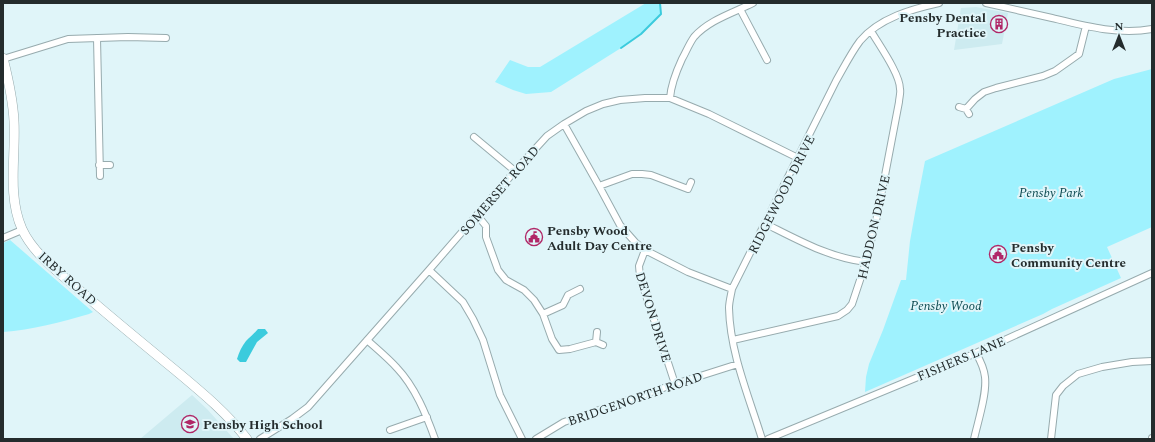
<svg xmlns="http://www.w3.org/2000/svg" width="1155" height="442" font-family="Spectral,serif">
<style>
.built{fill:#cdebf0}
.green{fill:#9ff2fe}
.water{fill:#3bcbdd}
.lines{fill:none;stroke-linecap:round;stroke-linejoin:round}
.stream{stroke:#3bcbdd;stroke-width:2}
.street-casing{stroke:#97abae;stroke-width:8}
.secondary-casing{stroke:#97abae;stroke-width:10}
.street{stroke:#fff;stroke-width:6}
.secondary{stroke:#fff;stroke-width:9}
.labels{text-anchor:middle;stroke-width:4;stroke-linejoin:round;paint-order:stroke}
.poi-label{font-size:13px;font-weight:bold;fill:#242c2d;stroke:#e0f5f9;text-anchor:start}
.street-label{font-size:13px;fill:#242c2d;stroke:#e0f5f9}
.park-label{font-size:13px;font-style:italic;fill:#0d4b52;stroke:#e0f5f9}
</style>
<rect width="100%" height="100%" fill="#e0f5f9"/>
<path class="built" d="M976,7L1008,13L1002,44L954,50L961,8Z
M192,395L207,409L234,439H140Z"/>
<path class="green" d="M646,3H660L661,14L641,34L621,48L551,92L526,94L513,90L495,82L510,60L528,67H540Z
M1152,69V227L1107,247L1121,278L1052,309L1043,314L865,392L866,377L869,364L883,330L901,280H906L910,241L915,213L925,161L1114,79Z
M10,240L93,312L89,314C61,322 32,330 3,332V243Z"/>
<path class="water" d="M258,329H265L268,333L257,342L246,362H240L237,359C239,352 242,346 246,341C250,337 254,334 258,329Z"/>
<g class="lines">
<path class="stream" d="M621,48L641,34L661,14L660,3"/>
<g class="street-casing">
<path id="street" d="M986,3C1008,8 1030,13 1052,18C1085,26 1118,35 1152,29
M740,9L767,60
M97,38L100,176
M3,59L68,39L128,37L166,38
M670,98C671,84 676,72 682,59C686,52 689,44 694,37C709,20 733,13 753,3
M959,107L966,109L969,114
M966,109L975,99L984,92L996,88L1043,76L1055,71L1072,59L1079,54L1086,26
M564,124L599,186L620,225L635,242L645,250L688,272L732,289
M474,137L515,171
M99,165H110
M599,186L632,174H642L651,175L688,189L691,182
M477,215L486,226V237L498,270L506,280L524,290L534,300L543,314L552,339L559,350L570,349L596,342
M766,224C798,240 830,258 866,262
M3,238L22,230
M645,250L639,266L640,277L675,384
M429,270L463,302L473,319L483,340L500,395L522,439
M543,314L563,305L568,295L580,289
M597,332L596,342L603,345
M367,340C377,349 388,358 397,368C415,387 426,414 435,439
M733,340L838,316L847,310L852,304L866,262L878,212L899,102C899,98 901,93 900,89C900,74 879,45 871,31
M390,430L427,417
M260,439L292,419L308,407L429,270L515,171L547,136L564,124L586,111L603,104L620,100L645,98H670L709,114L798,158
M536,439L564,422L675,384L738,364
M762,439C749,397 730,353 729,308C729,302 731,295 732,289L836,81C844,67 851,53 860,41C879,18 912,9 939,3
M768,439L976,353L1152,273
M974,439C978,421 987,394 985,377C984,368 980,360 976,353
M1051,439L1056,395L1063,386L1078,374L1102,367L1132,362L1152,361
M1152,439V438"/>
</g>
<g class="secondary-casing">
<path id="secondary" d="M3,58C8,78 13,100 14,121C16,156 7,195 22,229C33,253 57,271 77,288C109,316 142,343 175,370C200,391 226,412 247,439"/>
</g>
<use href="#street" class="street"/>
<use href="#secondary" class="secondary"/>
</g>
<defs>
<g id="building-ring" transform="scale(0.9)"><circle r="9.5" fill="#e0f5f9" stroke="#b02767" stroke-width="1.5"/><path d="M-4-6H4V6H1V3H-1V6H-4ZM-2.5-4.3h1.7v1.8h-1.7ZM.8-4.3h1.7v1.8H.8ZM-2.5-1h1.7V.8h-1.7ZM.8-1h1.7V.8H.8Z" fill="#b02767"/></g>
<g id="civic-ring" transform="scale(0.9)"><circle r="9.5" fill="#e0f5f9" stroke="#b02767" stroke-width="1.5"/><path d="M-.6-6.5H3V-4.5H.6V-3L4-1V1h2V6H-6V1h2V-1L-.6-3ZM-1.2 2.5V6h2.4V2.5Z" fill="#b02767"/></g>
<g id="school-ring" transform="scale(0.9)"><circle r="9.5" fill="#e0f5f9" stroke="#b02767" stroke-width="1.5"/><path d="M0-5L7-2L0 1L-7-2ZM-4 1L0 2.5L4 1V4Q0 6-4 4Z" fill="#b02767"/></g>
</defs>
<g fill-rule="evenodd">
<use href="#building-ring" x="999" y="24"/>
<use href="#civic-ring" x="534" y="237"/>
<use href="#civic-ring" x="998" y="254"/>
<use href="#school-ring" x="190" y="424"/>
</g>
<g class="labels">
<g class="poi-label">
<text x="986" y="22" text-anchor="end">Pensby Dental<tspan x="986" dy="15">Practice</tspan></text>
<text x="547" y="235">Pensby Wood<tspan x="547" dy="15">Adult Day Centre</tspan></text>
<text x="1011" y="252">Pensby<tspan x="1011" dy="15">Community Centre</tspan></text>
<text x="203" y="429">Pensby High School</text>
</g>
<g class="street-label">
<text transform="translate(499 190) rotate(-49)" y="5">SOMERSET ROAD</text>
<text transform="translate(781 194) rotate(-63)" y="5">RIDGEWOOD DRIVE</text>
<text transform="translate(873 227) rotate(-77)" y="5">HADDON DRIVE</text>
<text transform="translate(68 278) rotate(42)" y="5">IRBY ROAD</text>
<text transform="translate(654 317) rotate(73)" y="5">DEVON DRIVE</text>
<text transform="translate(961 358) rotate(-23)" y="5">FISHERS LANE</text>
<text transform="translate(635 398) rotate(-19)" y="5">BRIDGENORTH ROAD</text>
</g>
<g class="park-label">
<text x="1051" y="197">Pensby Park</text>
<text x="946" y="310">Pensby Wood</text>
</g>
</g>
<rect width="1155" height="442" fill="none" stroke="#242c2d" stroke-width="8"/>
<g transform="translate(1119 36)" stroke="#e0f5f9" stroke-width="3" paint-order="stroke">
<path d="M0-3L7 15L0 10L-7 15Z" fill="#242c2d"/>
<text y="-6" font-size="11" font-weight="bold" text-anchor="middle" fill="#242c2d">N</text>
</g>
</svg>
